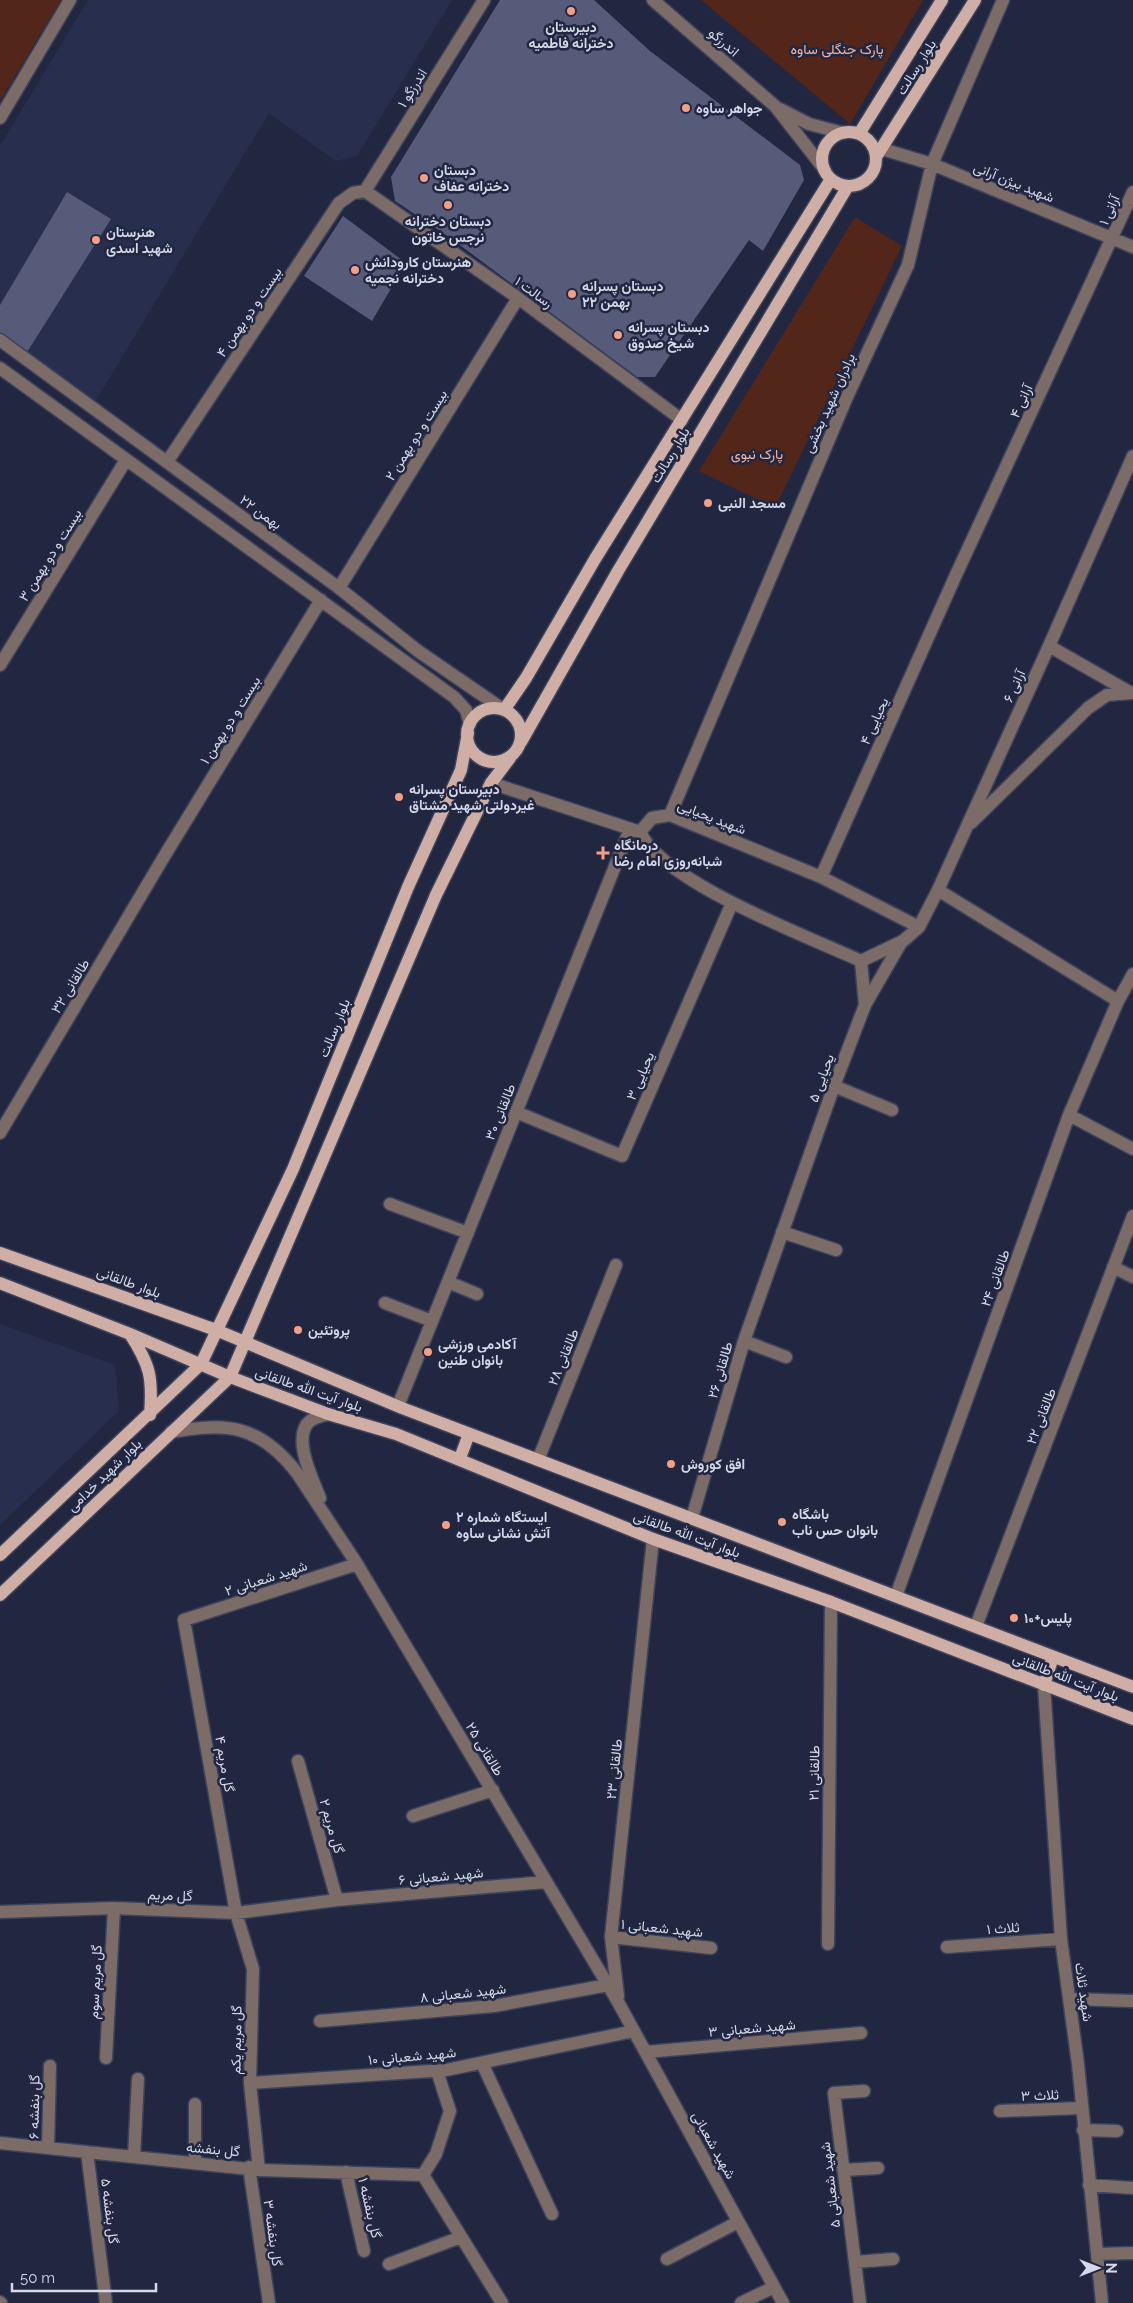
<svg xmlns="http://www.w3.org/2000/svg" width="1133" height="2303" font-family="Raleway,Vazirmatn,sans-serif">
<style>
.built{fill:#282e4e}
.green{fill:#53261a}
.building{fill:#555b79}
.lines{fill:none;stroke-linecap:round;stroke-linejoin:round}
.minor-casing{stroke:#3e435c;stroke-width:15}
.major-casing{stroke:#3e435c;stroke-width:15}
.minor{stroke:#7c6c67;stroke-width:12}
.major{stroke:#cfaea5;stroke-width:12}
.poi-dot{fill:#f49e86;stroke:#222741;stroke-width:2}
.labels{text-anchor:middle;stroke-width:5;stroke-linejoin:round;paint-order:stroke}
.poi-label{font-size:14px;font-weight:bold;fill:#d4d8e9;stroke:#222741;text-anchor:start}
.street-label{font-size:14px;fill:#d4d8e9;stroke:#222741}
.park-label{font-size:14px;fill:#f3b4a2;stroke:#222741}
</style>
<rect width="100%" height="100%" fill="#222741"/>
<path class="built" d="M88,0H452L357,156L336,161L269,113L95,402L0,332V146Z
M0,1324L115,1365L119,1411L0,1525Z"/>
<path class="green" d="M0,0H61L0,101Z
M701,0H923L850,124Z
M855,217L902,246L775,508L699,471Z"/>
<path class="building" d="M500,0H594L650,51L800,165L804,180L763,251L749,240L655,377H637L449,237L395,201L391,177Z
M67,192L111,219L24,357L0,334V305Z
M343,216L406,263L372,321L304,276Z"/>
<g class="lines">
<g class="minor-casing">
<path id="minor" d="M653,0L775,106L825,170
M780,109L809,124L843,133
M0,118L70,0
M882,149L932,164L1133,247
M365,191L518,298L682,420
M365,191L484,0
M0,340L339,588L418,651L504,710
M0,368L454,697L466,710L470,724
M167,462L339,203L353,193L365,191
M339,588L518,298
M1049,646L1131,693
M0,665L126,460
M491,783L640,832L652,818L670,815L821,877L919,927
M670,815L847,397L908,265L932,164L1003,0
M971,823L1088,708L1107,695L1131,693
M640,832C662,882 809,937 861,961L903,941L919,927L938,890L1049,646L1133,456
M821,877L955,577L1133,192
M938,890L1118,1001
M861,961L865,1005
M834,1086L892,1110
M516,1112L622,1156L732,903
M1069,1115L1133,1149
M0,1133L165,855L321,600
M390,1204L468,1233
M782,1232L836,1250
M1113,1267L1133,1277
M448,1282L477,1294
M385,1303L432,1321
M744,1341L786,1357
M398,1406L630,829
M171,1432C227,1422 260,1425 297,1473L357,1564L618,2002L783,2303
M538,1460L616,1265
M320,1498C313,1480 291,1436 310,1421C315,1417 323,1416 328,1414
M692,1518L744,1341L834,1086L865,1005L902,941
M896,1596L1069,1115L1118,1001L1133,974
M976,1626L1133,1216
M1044,1685L1061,1939L1078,2064L1102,2303
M298,1761L337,1900
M413,1816L493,1790
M0,1912L114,1908L236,1913L337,1900L546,1882
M611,1937L711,1948
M828,1944L831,1602
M947,1947L1061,1939
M618,1996L611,1937L653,1539
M1070,1999L1133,2001
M320,2021L494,2006L608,1985
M646,2052L861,2033
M106,2058L114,1908
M482,2063L552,2214
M250,2083L446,2070L634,2031
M195,2104V2162
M1000,2111L1081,2108
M1083,2130L1117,2131
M0,2143L259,2170L423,2175
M48,2148L50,2066
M87,2152L106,2303
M134,2157L138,2079
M249,2167L269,2303
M259,2170L250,2083L253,1969L236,1913L184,1620L357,1564
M844,2170L878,2168
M346,2172L364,2251
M423,2175L502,2303
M423,2175L436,2154L450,2111L437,2071
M1089,2185L1133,2188
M1097,2254L1133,2253
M667,2259L738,2222
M855,2262L893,2259
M389,2264L461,2237
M0,2302L1,2303
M741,2303L774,2287
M860,2303L834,2093L864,2091"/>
</g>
<g class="major-casing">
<path id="major" d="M822 159a27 27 0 1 1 54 0a27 27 0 1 1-54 0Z
M859,134L942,0
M876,157L975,0
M467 735a27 27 0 1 1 54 0a27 27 0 1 1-54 0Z
M504,710L526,678L595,559L831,179
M521,742L618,571L848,186
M0,1253L216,1330L402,1408L1133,1687
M0,1283L130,1334L230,1377L328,1414L396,1434L653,1539L831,1602L1133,1719
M130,1334C150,1365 153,1377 150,1415
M460,1458L469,1434
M0,1555L201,1364L293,1169L408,887L461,770L468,733
M0,1595L230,1377L436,895L491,783L510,758
M1044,1685L1053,1657"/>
</g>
<use href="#minor" class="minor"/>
<use href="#major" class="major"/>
</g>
<g class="poi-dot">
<circle cx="571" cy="11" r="5"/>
<circle cx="686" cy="108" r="5"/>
<circle cx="424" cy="178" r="5"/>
<circle cx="448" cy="205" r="5"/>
<circle cx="96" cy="240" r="5"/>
<circle cx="355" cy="270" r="5"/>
<circle cx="572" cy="294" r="5"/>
<circle cx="618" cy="335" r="5"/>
<circle cx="708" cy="503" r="5"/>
<circle cx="399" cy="797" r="5"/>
<path d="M600.5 845.5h5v5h5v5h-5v5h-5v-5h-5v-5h5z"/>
<circle cx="298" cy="1330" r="5"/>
<circle cx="428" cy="1352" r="5"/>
<circle cx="671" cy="1464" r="5"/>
<circle cx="782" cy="1522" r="5"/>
<circle cx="446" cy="1525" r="5"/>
<circle cx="1014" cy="1618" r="5"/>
</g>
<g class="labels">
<g class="poi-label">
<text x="571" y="32" text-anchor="middle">دبیرستان<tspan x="571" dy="16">دخترانه فاطمیه</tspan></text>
<text x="696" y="113">جواهر ساوه</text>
<text x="434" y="175">دبستان<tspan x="434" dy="16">دخترانه عفاف</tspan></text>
<text x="448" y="226" text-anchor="middle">دبستان دخترانه<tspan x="448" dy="16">نرجس خاتون</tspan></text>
<text x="106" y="237">هنرستان<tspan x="106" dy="16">شهید اسدی</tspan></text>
<text x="365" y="267">هنرستان کارودانش<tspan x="365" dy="16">دخترانه نجمیه</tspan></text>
<text x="582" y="291">دبستان پسرانه<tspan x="582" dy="16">۲۲ بهمن</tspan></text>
<text x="628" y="332">دبستان پسرانه<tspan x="628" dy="16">شیخ صدوق</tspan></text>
<text x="718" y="508">مسجد النبی</text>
<text x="409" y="794">دبیرستان پسرانه<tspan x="409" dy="16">غیردولتی شهید مشتاق</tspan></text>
<text x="614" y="850">درمانگاه<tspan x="614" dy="16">شبانه‌روزی امام رضا</tspan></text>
<text x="308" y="1335">پروتئین</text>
<text x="438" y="1349">آکادمی ورزشی<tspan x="438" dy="16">بانوان طنین</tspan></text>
<text x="681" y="1469">افق کوروش</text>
<text x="792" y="1519">باشگاه<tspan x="792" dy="16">بانوان حس ناب</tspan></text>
<text x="456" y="1522">ایستگاه شماره ۲<tspan x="456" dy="16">آتش نشانی ساوه</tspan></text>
<text x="1024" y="1623">پلیس+۱۰</text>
</g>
<g class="street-label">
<text transform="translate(724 42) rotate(41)" y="5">اندرزگو</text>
<text transform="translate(916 67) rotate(-58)" y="5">بلوار رسالت</text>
<text transform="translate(412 88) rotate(-58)" y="5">اندرزگو ۱</text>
<text transform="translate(1014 182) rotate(22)" y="5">شهید بیژن آرانی</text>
<text transform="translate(1109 210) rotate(-67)" y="5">آرانی ۱</text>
<text transform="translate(534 292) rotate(36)" y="5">رسالت ۱</text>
<text transform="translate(249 312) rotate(-56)" y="5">بیست و دو بهمن ۴</text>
<text transform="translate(1021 401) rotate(-65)" y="5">آرانی ۴</text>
<text transform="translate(829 403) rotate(-66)" y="5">برادران شهید بخشی</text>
<text transform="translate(416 435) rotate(-58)" y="5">بیست و دو بهمن ۲</text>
<text transform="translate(670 455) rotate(-59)" y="5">بلوار رسالت</text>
<text transform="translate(261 512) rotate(36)" y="5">۲۲ بهمن</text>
<text transform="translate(50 555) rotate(-58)" y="5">بیست و دو بهمن ۳</text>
<text transform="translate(1014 686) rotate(-65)" y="5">آرانی ۶</text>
<text transform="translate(230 720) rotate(-58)" y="5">بیست و دو بهمن ۱</text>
<text transform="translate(874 721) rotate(-66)" y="5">یحیایی ۴</text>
<text transform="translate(712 817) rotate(21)" y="5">شهید یحیایی</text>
<text transform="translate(70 986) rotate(-59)" y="5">طالقانی ۳۲</text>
<text transform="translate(334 1028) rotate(-68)" y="5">بلوار رسالت</text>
<text transform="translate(640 1076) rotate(-67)" y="5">یحیایی ۳</text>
<text transform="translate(821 1078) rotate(-70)" y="5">یحیایی ۵</text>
<text transform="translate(500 1112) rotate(-68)" y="5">طالقانی ۳۰</text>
<text transform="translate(995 1278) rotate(-70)" y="5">طالقانی ۲۴</text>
<text transform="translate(129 1282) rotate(20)" y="5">بلوار طالقانی</text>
<text transform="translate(563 1357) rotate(-68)" y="5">طالقانی ۲۸</text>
<text transform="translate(720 1370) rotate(-74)" y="5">طالقانی ۲۶</text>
<text transform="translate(309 1389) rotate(19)" y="5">بلوار آیت الله طالقانی</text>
<text transform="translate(1041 1416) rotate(-69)" y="5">طالقانی ۲۲</text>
<text transform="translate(104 1475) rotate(-44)" y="5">بلوار شهید خدامی</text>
<text transform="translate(687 1534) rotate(20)" y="5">بلوار آیت الله طالقانی</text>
<text transform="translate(266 1578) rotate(-18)" y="5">شهید شعبانی ۲</text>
<text transform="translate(1066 1677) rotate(21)" y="5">بلوار آیت الله طالقانی</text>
<text transform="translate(485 1749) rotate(59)" y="5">طالقانی ۲۵</text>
<text transform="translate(225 1764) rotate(80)" y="5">گل مریم ۴</text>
<text transform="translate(614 1769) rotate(-84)" y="5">طالقانی ۲۳</text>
<text transform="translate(814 1773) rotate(-89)" y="5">طالقانی ۲۱</text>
<text transform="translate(332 1826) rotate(74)" y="5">گل مریم ۲</text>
<text transform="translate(441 1876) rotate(-5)" y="5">شهید شعبانی ۶</text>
<text transform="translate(170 1895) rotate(2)" y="5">گل مریم</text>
<text transform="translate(662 1928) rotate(6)" y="5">شهید شعبانی ۱</text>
<text transform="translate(1003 1928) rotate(-4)" y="5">ثلاث ۱</text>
<text transform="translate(95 1982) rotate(-87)" y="5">گل مریم سوم</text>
<text transform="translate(1084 1992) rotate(82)" y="5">شهید ثلاث</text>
<text transform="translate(463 1993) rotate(-6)" y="5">شهید شعبانی ۸</text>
<text transform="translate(752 2028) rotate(-5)" y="5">شهید شعبانی ۳</text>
<text transform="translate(236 2040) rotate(-89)" y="5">گل مریم یکم</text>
<text transform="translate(412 2056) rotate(-5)" y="5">شهید شعبانی ۱۰</text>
<text transform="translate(1040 2095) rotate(-2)" y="5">ثلاث ۳</text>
<text transform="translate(34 2107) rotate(-89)" y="5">گل بنفشه ۶</text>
<text transform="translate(714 2145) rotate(61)" y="5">شهید شعبانی</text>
<text transform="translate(213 2149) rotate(5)" y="5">گل بنفشه</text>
<text transform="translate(830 2185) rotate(-97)" y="5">شهید شعبانی ۵</text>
<text transform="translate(370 2208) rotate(77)" y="5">گل بنفشه ۱</text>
<text transform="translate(110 2211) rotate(83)" y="5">گل بنفشه ۵</text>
<text transform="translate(273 2233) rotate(82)" y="5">گل بنفشه ۳</text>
</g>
<g class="park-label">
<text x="837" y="54">پارک جنگلی ساوه</text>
<text x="757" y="459">پارک نبوی</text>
</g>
</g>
<g transform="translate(1098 2268) rotate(90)" stroke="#222741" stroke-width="4" paint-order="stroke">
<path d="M0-4L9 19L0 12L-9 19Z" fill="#d4d8e9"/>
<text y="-8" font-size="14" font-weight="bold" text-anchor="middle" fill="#d4d8e9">N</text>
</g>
<path d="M12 2283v8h144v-8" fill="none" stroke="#d4d8e9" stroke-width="2.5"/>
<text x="20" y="2283" font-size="15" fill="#d4d8e9" stroke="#222741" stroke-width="4" paint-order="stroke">50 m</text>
</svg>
